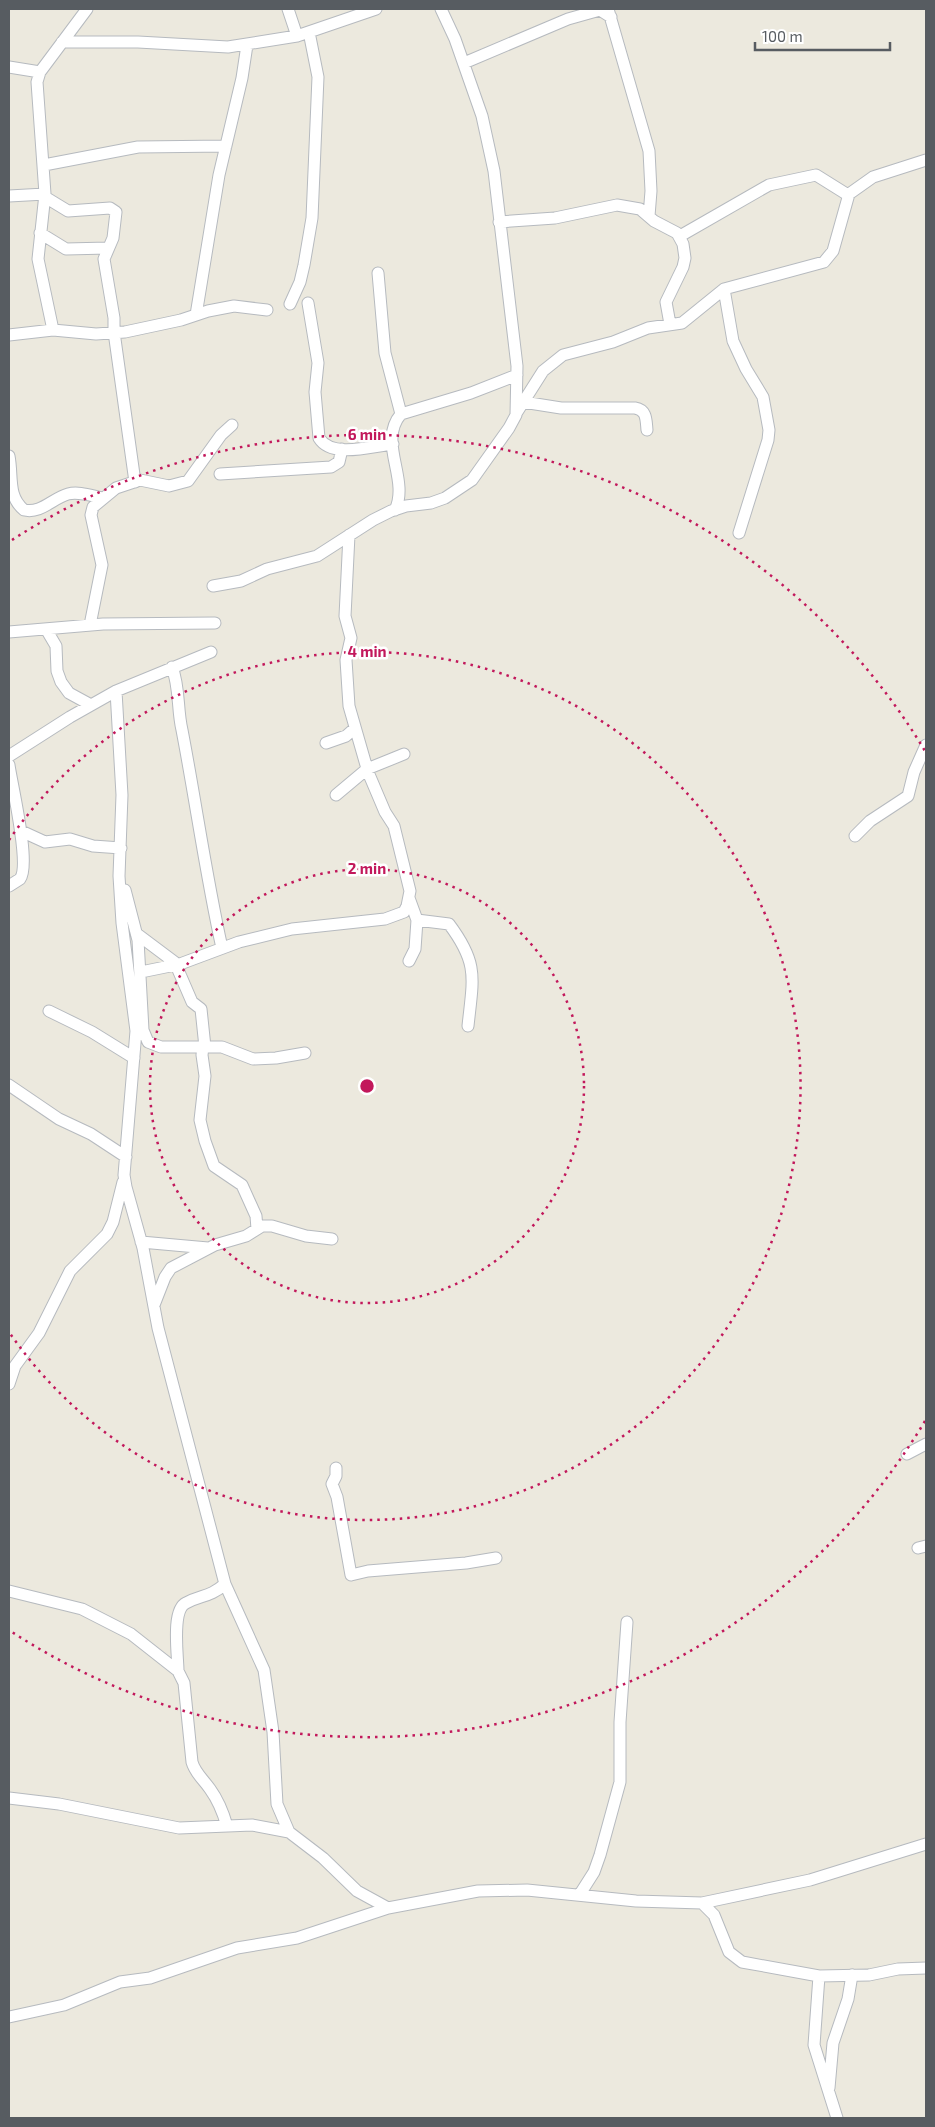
<svg xmlns="http://www.w3.org/2000/svg" width="935" height="2127" font-family="'Exo 2',sans-serif">
<style>
.lines{fill:none;stroke-linecap:round;stroke-linejoin:round}
.minor-casing{stroke:#b6babf;stroke-width:13}
.minor{stroke:#fff;stroke-width:11}
.ring{fill:none;stroke:#c2185b;stroke-width:2.5;stroke-dasharray:2.5 5}
.centre{fill:#c2185b;stroke:#fff;stroke-width:2.5}
.ring-label{font-size:15px;text-anchor:middle;font-weight:bold;fill:#c2185b;stroke:#fff;stroke-width:5;stroke-linejoin:round;paint-order:stroke}
</style>
<rect width="100%" height="100%" fill="#ece9de"/>
<g class="lines">
<g class="minor-casing">
<path id="minor" d="M288,9L297,36
M608,9L649,151L651,191L649,216
M62,42H138L228,47L297,36L376,9
M464,63L568,19L600,10L611,17
M9,67L40,72
M44,165L138,147L226,146
M9,196L45,194
M45,197L68,211L110,208L116,212L113,238L104,259L114,318V332L135,482
M499,222L555,218L617,205L640,209L654,221L677,233L683,244L685,258L683,267L666,302L670,324
M40,233L66,249L108,248
M680,236L769,185L816,175L848,195
M378,273L385,353L401,414
M724,289L733,341L746,369L763,397L769,430L768,440L739,533
M308,303L318,363L315,392L319,438C332,459 372,446 393,444
M290,304L300,282L304,265L312,218L318,77L309,32
M196,315L219,175L242,78L247,45
M53,330L38,259L45,194L37,82L40,72L87,9
M9,335L53,330L96,334L125,332L181,320L208,311L234,306L267,310
M523,402L561,408H635C647,410 646,420 647,430
M517,412L543,371L563,355L613,342L648,328L682,323L724,289L824,262L833,251L849,194L873,177L926,160
M9,456C13,476 7,496 24,510C41,514 53,498 68,494C79,491 92,496 103,498
M220,474L331,467L339,462L342,449
M395,510C410,479 377,442 401,414L471,393L517,375
M213,586L241,581L267,569L317,556L373,520L391,511L406,506L431,503L445,498L472,480L509,428L516,415L517,366L494,171L482,116L455,39L441,9
M90,625L102,565L91,515L93,507L116,488L140,480L169,486L188,481L221,435L232,425
M46,629L56,646L57,671L61,682L69,693L91,705
M9,632L103,624L215,623
M172,667C180,688 177,709 182,730C196,803 206,876 222,948
M116,691L122,795L119,876L122,923L136,1031L124,1175L126,1187L143,1248L158,1328L225,1584L264,1670L273,1732L277,1804L289,1832L323,1858L357,1891L388,1908
M326,743L346,736L355,728
M9,756L70,717L116,691L211,652
M9,765C12,786 31,865 20,879L9,886
M336,795L367,769L404,754
M21,831L45,842L70,839L93,846L121,848
M855,836L870,821L908,796L914,772L926,745
M125,890L138,940L143,1030L148,1042L161,1047H222L253,1059L276,1058L305,1053
M409,898L417,920L449,924C479,964 473,978 468,1026
M137,934L177,964
M409,961L415,949L417,920
M176,965L192,1002L201,1009L205,1047
M141,972L180,964L239,942L292,929L385,919L404,912L407,906L410,891L394,826L385,812L368,772L349,706L346,660L351,638L345,616L349,535
M49,1011L92,1032L134,1058
M203,1047L202,1055L205,1076L200,1120L205,1141L214,1166L242,1185L256,1216L257,1229
M9,1085L59,1119L91,1134L126,1157
M141,1242L208,1248
M154,1305L165,1277L171,1268L215,1245L246,1236L262,1226H272L306,1236L332,1239
M9,1384L15,1366L39,1333L70,1271L107,1234L113,1222L123,1182
M907,1454L926,1444
M336,1468V1476L332,1484L337,1497L351,1575L368,1571L466,1563L496,1558
M918,1548L926,1546
M9,1591L82,1609L131,1634L178,1671L184,1683L192,1762C195,1773 203,1779 210,1789C218,1800 223,1812 227,1826
M178,1671C178,1656 171,1610 186,1603C202,1594 209,1598 225,1584
M9,1798L59,1804L179,1828L252,1825L289,1832
M580,1894L594,1872L600,1855L620,1782V1722L627,1622
M702,1903L714,1915L729,1952L742,1962L819,1976L869,1975L898,1969L926,1968
M819,1976L814,2045L837,2118
M9,2017L64,2005L120,1982L150,1978L237,1948L297,1938L388,1908L478,1891L527,1890L636,1901L702,1903L810,1880L926,1844
M829,2088L833,2043L848,1999L852,1975"/>
</g>
<use href="#minor" class="minor"/>
</g>
<g class="ring">
<circle cx="367" cy="1086" r="217"/>
<path d="M9 840A434 434 0 1 1 9 1332"/>
<path d="M925 1421A651 651 0 0 1 12 1632M12 540A651 651 0 0 1 925 751"/>
</g>
<circle cx="367" cy="1086" r="8" class="centre"/>
<g class="ring-label">
<text x="367" y="440">6 min</text>
<text x="367" y="657">4 min</text>
<text x="367" y="874">2 min</text>
</g>
<rect width="935" height="2127" fill="none" stroke="#575c61" stroke-width="20"/>
<path d="M755 42v8h135v-8" fill="none" stroke="#575c61" stroke-width="2.5"/>
<text x="762" y="42" font-size="15" fill="#575c61" stroke="#ffffff" stroke-width="4" paint-order="stroke">100 m</text>
</svg>
